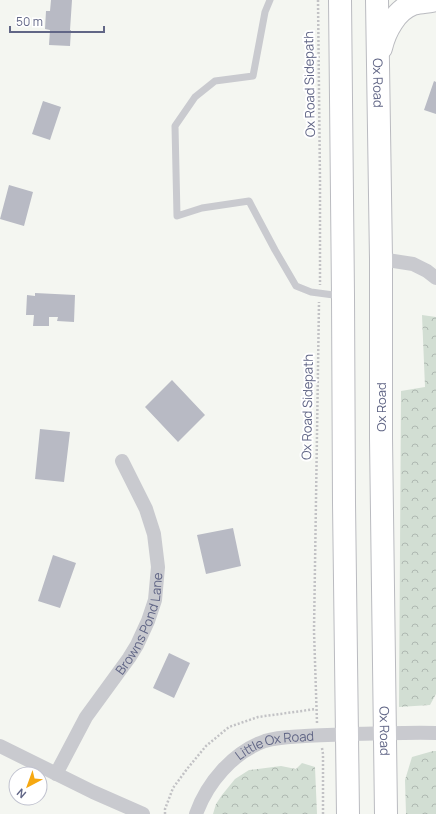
<svg xmlns="http://www.w3.org/2000/svg" width="436" height="814" font-family="Manrope,sans-serif">
<style>
.forest{fill:url(#forest-crowns)}
.building{fill:#b8bac4}
.lines{fill:none;stroke-linecap:round;stroke-linejoin:round}
.highway-casing{stroke:#babbc0;stroke-width:24}
.path{stroke:#c2c2c5;stroke-width:2.5;stroke-dasharray:2 2;stroke-linecap:butt}
.lane{stroke:#c9cacf;stroke-width:7}
.street{stroke:#c9cacf;stroke-width:14}
.highway{stroke:#fff;stroke-width:22}
.labels{text-anchor:middle;stroke-width:4;stroke-linejoin:round;paint-order:stroke}
.street-label{font-size:13px;fill:#616686;stroke:#fff}
</style>
<defs>
<pattern id="forest-crowns" width="20" height="18" patternUnits="userSpaceOnUse"><rect width="20" height="18" fill="#d2ded3"/><path d="M2 6a3 3 0 1 1 6 0M12 15a3 3 0 1 1 6 0" fill="none" stroke="#aeb8b1"/></pattern>
</defs>
<rect width="100%" height="100%" fill="#f4f6f1"/>
<path class="forest" d="M422,315L436,317V694L430,705L399,707L401,391L425,387Z
M433,751H436V814H406L405,780L412,757Z
M302,763L315,767L317,814H213L216,804L222,795L235,779L249,770L281,766L296,769Z"/>
<path class="building" d="M51,0H72L70,30H71L70,46L49,45L50,30L45,29L46,11H50Z
M434,81L436,82V114L424,110Z
M43,101L61,107L50,140L32,134Z
M9,185L33,192L24,226L0,219Z
M35,293L75,295L74,322L57,321L58,317H49V326H33L34,315H26L27,295L35,296Z
M172,380L205,415L178,442L145,407Z
M40,429L70,432L64,482L35,479Z
M233,528L241,566L206,574L197,535Z
M53,555L76,563L60,608L38,601Z
M169,653L190,663L174,698L153,688Z"/>
<g class="lines">
<g class="highway-casing">
<g id="highway">
<path d="M340,0L343,296L344,503L348,814"/>
<path id="s3" d="M377,0L381,259V438L386,814"/>
<path d="M381,48C385,31 396,10 413,4C419,2 426,2 432,1"/>
</g>
</g>
<path class="path" d="M318,0L320,181V285
M317,723L314,631L319,302
M322,748L323,754V814
M165,814V809L173,788L187,769L206,746L229,727L258,717L316,709"/>
<path class="lane" d="M270,0L265,12L253,76L215,81L195,97L175,126L177,216L202,208L249,201L275,250L296,286L311,292L341,296"/>
<g class="street">
<path d="M381,259L413,264L427,271L436,278"/>
<path d="M0,746L93,792L143,814"/>
<path id="s1" d="M56,774L86,717L129,658L137,645L148,621L155,600L158,567L154,534L146,509L122,461"/>
<path id="s2" d="M196,814C207,783 233,752 265,741C278,737 292,737 305,736C320,735 335,735 350,734C379,734 408,732 436,733"/>
</g>
<use href="#highway" class="highway"/>
</g>
<g class="labels">
<g class="street-label">
<text dy="5" stroke="none"><textPath href="#s3" startOffset="83">Ox Road</textPath></text>
<text transform="translate(309 84) rotate(-91)" y="5">Ox Road Sidepath</text>
<text transform="translate(307 407) rotate(-89)" y="5">Ox Road Sidepath</text>
<text transform="translate(381 407) rotate(-90)" y="5">Ox Road</text>
<text dy="5" stroke="none"><textPath href="#s1" startOffset="174">Browns Pond Lane</textPath></text>
<text dy="5" stroke="none"><textPath href="#s3" startOffset="731">Ox Road</textPath></text>
<text dy="5" stroke="none"><textPath href="#s2" startOffset="112">Little Ox Road</textPath></text>
</g>
</g>
<g transform="translate(28 786) rotate(221)"><circle r="19" fill="#ffffff" stroke="#c0c2cf"/>
<path d="M0-3L7 15L0 10L-7 15Z" fill="#f6a811"/>
<text y="-6" font-size="11" font-weight="bold" text-anchor="middle" fill="#616686">N</text>
</g>
<path d="M10 26v6h94v-6" fill="none" stroke="#616686" stroke-width="2"/>
<text x="16" y="26" font-size="12" fill="#616686" stroke="#ffffff" stroke-width="3" paint-order="stroke">50 m</text>
</svg>
